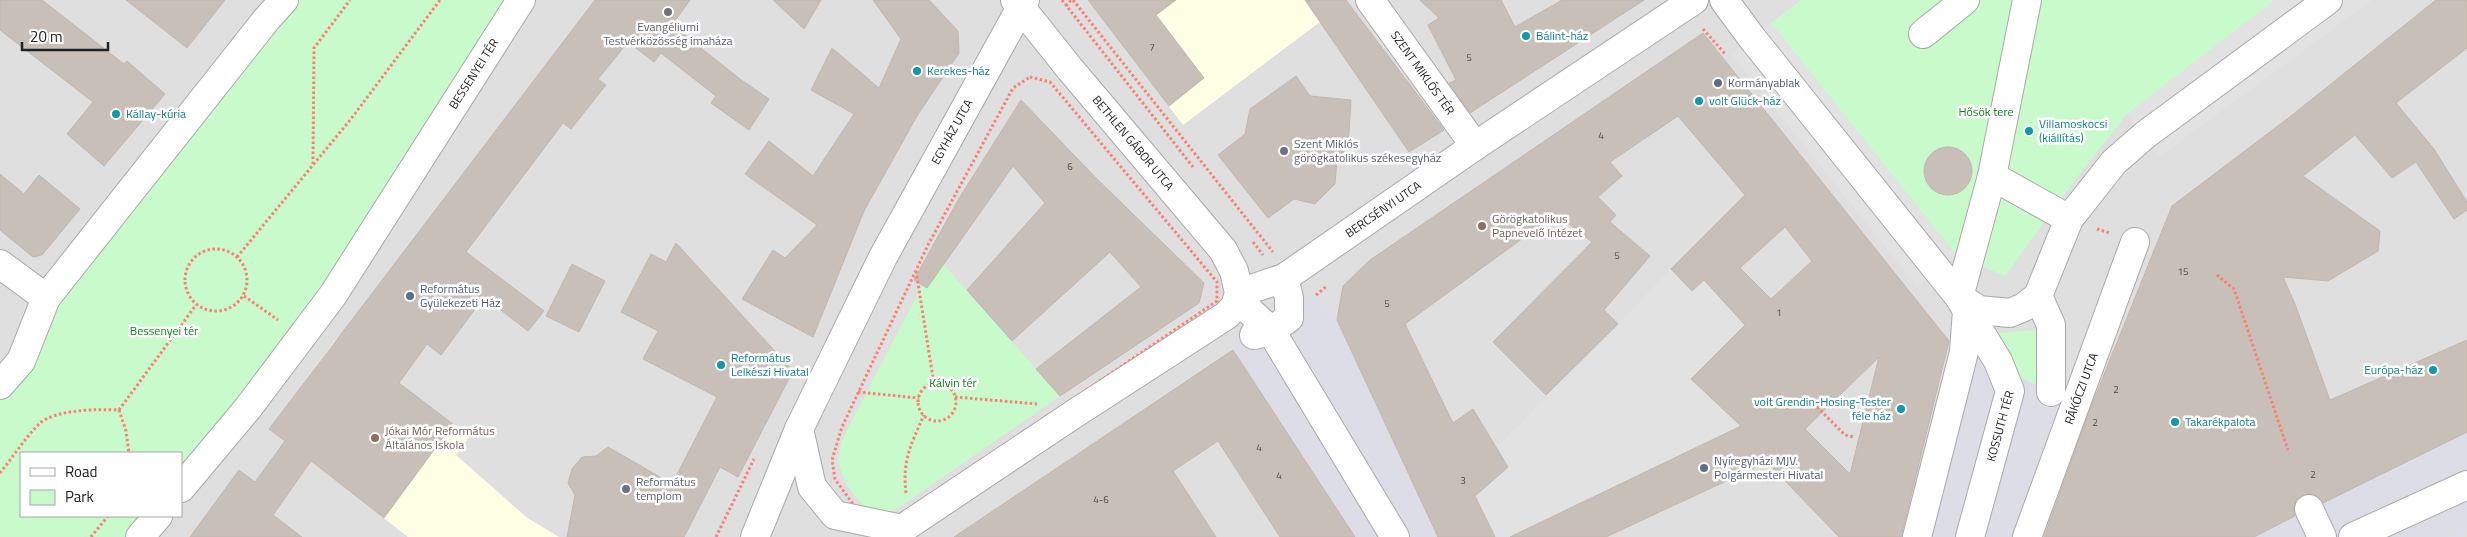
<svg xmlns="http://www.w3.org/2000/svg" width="2467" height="537" font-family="'Titillium Web',sans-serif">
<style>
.residential{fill:#e0dfdf;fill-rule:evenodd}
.education{fill:#ffffe5}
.park{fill:#c8facc}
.parking{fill:#e2e2e2}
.plaza{fill:#dddde8}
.building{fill:#c7bfb8;stroke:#c4b6ab;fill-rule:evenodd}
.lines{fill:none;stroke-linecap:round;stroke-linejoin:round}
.minor-casing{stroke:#a9a9a9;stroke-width:30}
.path{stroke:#fa8072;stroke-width:3;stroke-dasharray:2.5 2.5;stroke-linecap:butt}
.minor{stroke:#fff;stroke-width:28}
.worship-dot{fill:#6b7280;stroke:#fff;stroke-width:2}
.culture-dot{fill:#0f9aa8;stroke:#fff;stroke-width:2}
.service-dot{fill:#5c6f8a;stroke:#fff;stroke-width:2}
.education-dot{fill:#8d6e63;stroke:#fff;stroke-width:2}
.labels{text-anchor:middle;stroke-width:5;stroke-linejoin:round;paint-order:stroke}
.number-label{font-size:10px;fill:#4b4948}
.worship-label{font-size:12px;fill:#5b616d;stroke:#fff;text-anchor:start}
.culture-label{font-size:12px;fill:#0d838f;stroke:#fff;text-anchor:start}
.street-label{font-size:12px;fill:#222;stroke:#fff}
.service-label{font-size:12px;fill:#4e5e75;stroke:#fff;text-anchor:start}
.park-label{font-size:12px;fill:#0c8416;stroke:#fff}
.education-label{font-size:12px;fill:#785e54;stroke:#fff;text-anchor:start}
</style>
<rect width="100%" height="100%" fill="#f2efe9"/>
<path class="residential" d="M0,0H2467V537H0ZM21,453H181V516H21Z"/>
<path class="education" d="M1088,0H1305L1320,22L1183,125Z
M337,338L470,436L456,455L526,517L559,537H408L269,429Z"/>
<path class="park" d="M284,0H521L333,295L181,488V453H21V516H158L140,537H0V385L46,298Z
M1801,0H2275L2127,114L2075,180L2005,276L1957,256L1771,23Z
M937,257L1060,396L910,500C901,506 893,512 882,513C862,514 842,480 839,463C838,456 841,448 842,440Z
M2039,330L2036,385L2009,373L1998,333Z"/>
<path class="parking" d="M2275,0H2372L2159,157L2127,114Z
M1771,23L1957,256L1917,286L1731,54Z
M1671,269L1692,291L1704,280L1745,325L1741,426L1510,537H1495L1475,496L1508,467L1497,447Z"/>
<path class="plaza" d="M1317,294L1337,320L1438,537H1355L1233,350L1241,329L1256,317L1289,298Z
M1953,346L2090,410L2039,537H1901Z
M2467,432V530L2455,537H2254Z"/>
<path class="building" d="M0,0H42L124,64L127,61L165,94L104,166L67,134L93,102L0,30Z
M126,0H225L187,48Z
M595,0H690L672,25L740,79L769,99L749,130L711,103L716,96L661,53L654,62L628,42L598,79L606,85L571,129L563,123L466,252L544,311L528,331L484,297L441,355L427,344L399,383L453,424L384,518L311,461L273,515L302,537H190L239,470L255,482L285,441L269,429Z
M773,0H821L804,29Z
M873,0H929L958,31L959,53L917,116L864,211L813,337L742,299L773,250L785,258L817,225L745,174L769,141L813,176L854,114L811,90L832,48L879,88L901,39Z
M1088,0H1176L1156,15L1204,78L1169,106Z
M1305,0H1346L1444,130L1409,152Z
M1420,0H1501L1515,27L1562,0H1644L1470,113L1449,83L1456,80L1428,25L1439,18Z
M2436,0H2467V48L2396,103L2434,149L2467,202V210L2454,219L2416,162L2392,178L2355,135L2303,176L2380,231L2378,251L2328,281L2283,277L2295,304L2330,400L2467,340V432L2323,503L2318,497L2311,494L2302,495L2296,500L2294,507L2295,516L2254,537H2044L2089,412L2172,206L2291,116Z
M1703,33L1949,341L1901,537H1839L1767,462L1606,537H1510L1741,426L1691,379L1745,325L1704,280L1692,291L1671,269L1745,195L1678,116L1610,162L1622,176L1598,197L1616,215L1610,222L1650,256L1604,310L1618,324L1546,395L1493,342L1592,242L1556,214L1405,324L1453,423L1473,409L1508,467L1475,496L1495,537H1438L1337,320L1343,286L1370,260ZM1785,227L1812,261L1771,299L1740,268ZM1879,357L1850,474L1805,429Z
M1296,76L1310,96L1351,100L1348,147L1337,159L1335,184L1315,204L1294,199L1268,218L1218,155L1245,134L1250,109Z
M1021,100L1096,178L1204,283L1199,303L1060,396L1036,369L1141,287L1110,252L1012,341L967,290L1045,203L1013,166L927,288L914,280L958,200Z
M1924 171a24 24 0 1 1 48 0a24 24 0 1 1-48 0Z
M0,174L24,194L39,175L80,209L42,255L33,257L0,230Z
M676,243L793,371L738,477L720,467L684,537H567L575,495L568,483L572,469L582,457L596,456L608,447L672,484L717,397L643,359L658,331L621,312L651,254L666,262Z
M572,264L605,281L579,332L546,316Z
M1233,350L1355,537H1280L1218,441L1173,471L1216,537H954Z"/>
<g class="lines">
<g class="minor-casing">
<g id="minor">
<path id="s1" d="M1370,0L1475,146"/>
<path d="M1724,0L1752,38L1959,297L1979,310L2010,313L2024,307L2038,296L2069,219L2114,162L2145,135L2328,0"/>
<path d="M1923,34L1965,0"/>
<path d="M1992,176L2069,219"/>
<path d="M0,264L46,298"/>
<path id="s2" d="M1239,293L1284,278L1475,146L1694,0"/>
<path d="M2038,296L2051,325V392"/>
<path d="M1238,300L1271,331L1395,537"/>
<path d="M1254,335L1271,331L1289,318V298L1284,278"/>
<path d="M0,385L21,361L46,298L266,20L284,0"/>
<path d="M799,429L812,487L835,515L902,529"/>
<path id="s3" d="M181,488L248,408L333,295L521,0"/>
<path d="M2309,509L2322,537"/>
<path d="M140,537L158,516"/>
<path id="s4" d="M755,537L799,429L883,257L1025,0"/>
<path d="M890,537L1074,414L1227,315L1235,306L1239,293L1234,271L1223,250L1070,69L1015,0"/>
<path d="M1917,537L1964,352L1967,310"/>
<path id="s5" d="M1970,537L2010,391L1998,361L1959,297L1992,176L2027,0"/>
<path id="s6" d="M2027,537L2135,242"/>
<path d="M2353,537L2467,485"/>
</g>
</g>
<path class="path" d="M1062,0L1193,167
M1073,0L1273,252
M1066,6L1071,0
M1703,29L1726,55
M1030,77L1050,82L1217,282V301L902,516L879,518L855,507L835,479L832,460L842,427L928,245L1013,88Z
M313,164L314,48L350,0
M2097,229L2110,233
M1253,242L1263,255
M185 280a31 31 0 1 1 62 0a31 31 0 1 1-62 0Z
M237,257L351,119L440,0
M916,271L934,384
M2217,275L2234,289L2288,450
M1316,295L1327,286
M244,296L278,320
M918 402a19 19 0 1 1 38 0a19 19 0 1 1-38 0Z
M858,392L919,398
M955,397L1037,404
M1823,404L1818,408L1845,435L1854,437
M119,410L196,305
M119,410L126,431L129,453
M0,473C13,457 25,438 39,424C55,409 98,409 119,410
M906,493C902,461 911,444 924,415
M91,537L108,516
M716,537L754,459"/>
<use href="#minor" class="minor"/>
</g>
<g class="worship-dot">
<circle cx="668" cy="12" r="5"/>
<circle cx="1284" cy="151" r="5"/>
<circle cx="626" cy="489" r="5"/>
</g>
<g class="culture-dot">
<circle cx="1526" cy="36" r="5"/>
<circle cx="917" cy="71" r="5"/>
<circle cx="1699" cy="101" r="5"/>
<circle cx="116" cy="114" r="5"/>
<circle cx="2029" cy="131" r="5"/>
<circle cx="721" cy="365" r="5"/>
<circle cx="2433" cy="370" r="5"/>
<circle cx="1901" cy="409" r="5"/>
<circle cx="2175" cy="422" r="5"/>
</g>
<g class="service-dot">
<circle cx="1718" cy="83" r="5"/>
<circle cx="410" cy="296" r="5"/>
<circle cx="1704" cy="468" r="5"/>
</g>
<g class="education-dot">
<circle cx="1482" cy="226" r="5"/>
<circle cx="375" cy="438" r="5"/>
</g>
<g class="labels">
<g class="number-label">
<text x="1152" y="51">7</text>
<text x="1469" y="61">5</text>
<text x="1601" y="139">4</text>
<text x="1070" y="170">6</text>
<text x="1617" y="259">5</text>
<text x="2183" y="275">15</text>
<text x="1387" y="307">5</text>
<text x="1779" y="316">1</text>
<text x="2116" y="393">2</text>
<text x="2095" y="426">2</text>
<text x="1259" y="451">4</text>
<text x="2313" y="478">2</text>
<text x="1279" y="479">4</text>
<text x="1463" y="484">3</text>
<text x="1101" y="503">4-6</text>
</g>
<g class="worship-label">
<text x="668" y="31" text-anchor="middle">Evangéliumi<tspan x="668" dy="14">Testvérközösség imaháza</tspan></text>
<text x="1294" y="148">Szent Miklós<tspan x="1294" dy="14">görögkatolikus székesegyház</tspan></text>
<text x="636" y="486">Református<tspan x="636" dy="14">templom</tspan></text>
</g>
<g class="culture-label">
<text x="1536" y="40">Bálint-ház</text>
<text x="927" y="75">Kerekes-ház</text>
<text x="1709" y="105">volt Glück-ház</text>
<text x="126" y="118">Kállay-kúria</text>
<text x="2039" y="128">Villamoskocsi<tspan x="2039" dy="14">(kiállítás)</tspan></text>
<text x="731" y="362">Református<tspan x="731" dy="14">Lelkészi Hivatal</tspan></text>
<text x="2423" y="374" text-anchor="end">Európa-ház</text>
<text x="1891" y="406" text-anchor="end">volt Grendin-Hosing-Tester<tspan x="1891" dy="14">féle ház</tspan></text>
<text x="2185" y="426">Takarékpalota</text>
</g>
<g class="street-label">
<text dy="4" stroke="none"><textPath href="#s3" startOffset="508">BESSENYEI TÉR</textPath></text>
<text dy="4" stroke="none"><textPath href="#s1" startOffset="90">SZENT MIKLÓS TÉR</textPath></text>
<text dy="4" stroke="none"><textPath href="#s4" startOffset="451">EGYHÁZ UTCA</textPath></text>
<text transform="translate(1133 143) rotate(50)" y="4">BETHLEN GÁBOR UTCA</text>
<text dy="4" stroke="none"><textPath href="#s2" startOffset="168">BERCSÉNYI UTCA</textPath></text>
<text dy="4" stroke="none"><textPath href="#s6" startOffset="158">RÁKÓCZI UTCA</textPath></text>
<text dy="4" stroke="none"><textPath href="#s5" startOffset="115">KOSSUTH TÉR</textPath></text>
</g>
<g class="service-label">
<text x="1728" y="87">Kormányablak</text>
<text x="420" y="293">Református<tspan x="420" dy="14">Gyülekezeti Ház</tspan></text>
<text x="1714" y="465">Nyíregyházi MJV.<tspan x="1714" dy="14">Polgármesteri Hivatal</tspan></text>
</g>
<g class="park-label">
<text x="1986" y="116">Hősök tere</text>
<text x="164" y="335">Bessenyei tér</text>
<text x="953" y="387">Kálvin tér</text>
</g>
<g class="education-label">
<text x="1492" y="223">Görögkatolikus<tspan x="1492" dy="14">Papnevelő Intézet</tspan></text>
<text x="385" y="435">Jókai Mór Református<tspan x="385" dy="14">Általános Iskola</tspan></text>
</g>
</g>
<rect x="20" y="452" width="162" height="65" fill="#ffffff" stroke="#a7a7a7"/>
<rect x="30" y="468" width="25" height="8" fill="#ffffff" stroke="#a7a7a7"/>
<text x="65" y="477" font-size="15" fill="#222222">Road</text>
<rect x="30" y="490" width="25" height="15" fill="#c8facc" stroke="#a7a7a7"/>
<text x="65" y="502" font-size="15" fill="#222222">Park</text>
<path d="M22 42v8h86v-8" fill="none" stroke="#222222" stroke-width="2.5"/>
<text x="30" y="42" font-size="15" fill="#222222" stroke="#ffffff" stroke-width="4" paint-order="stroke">20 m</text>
</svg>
